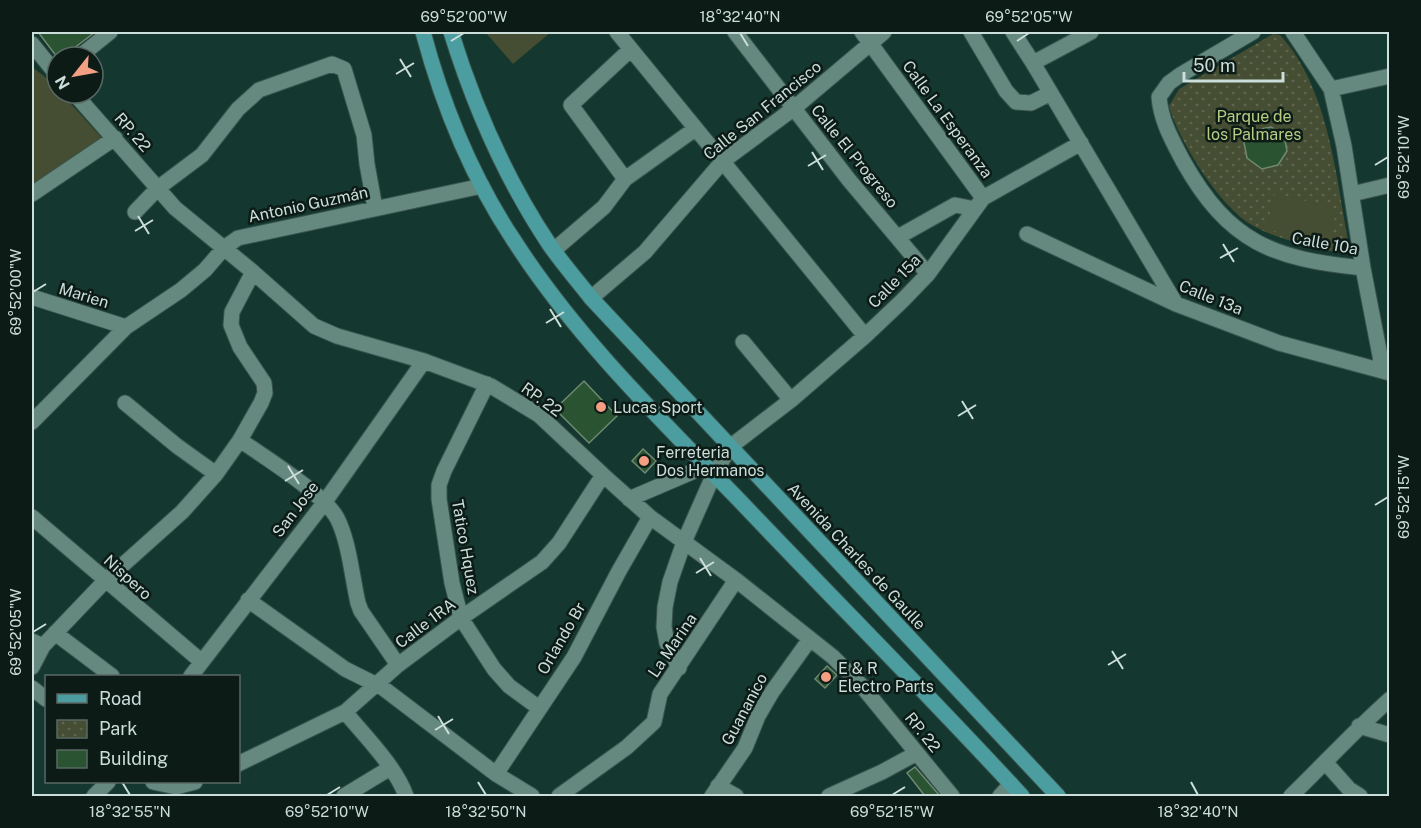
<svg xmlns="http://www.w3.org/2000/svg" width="1421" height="828" font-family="'Public Sans',sans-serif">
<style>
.park{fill:url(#park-dots)}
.pitch{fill:#454d32}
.building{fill:#2a5332;stroke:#708973;stroke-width:1.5}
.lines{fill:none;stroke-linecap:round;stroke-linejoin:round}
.street-casing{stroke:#39544d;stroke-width:17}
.primary-casing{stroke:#39544d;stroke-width:17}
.street{stroke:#65897f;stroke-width:15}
.primary{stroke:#4b9d9f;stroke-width:15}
.ticks{fill:none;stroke:#cbded9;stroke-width:2}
.poi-dot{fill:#f39f83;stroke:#0d1b17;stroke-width:2}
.labels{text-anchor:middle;stroke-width:5;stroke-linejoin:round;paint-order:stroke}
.street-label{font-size:16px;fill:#cbded9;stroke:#0d1b17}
.park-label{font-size:16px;fill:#b8cd83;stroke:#0d1b17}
.poi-label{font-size:16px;fill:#cbded9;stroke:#0d1b17;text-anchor:start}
.neatline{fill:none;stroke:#cbded9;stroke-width:2}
.ticks-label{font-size:15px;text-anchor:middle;fill:#cbded9}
</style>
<defs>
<pattern id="park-dots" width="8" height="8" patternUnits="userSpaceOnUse" patternTransform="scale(1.5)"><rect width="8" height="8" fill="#454d32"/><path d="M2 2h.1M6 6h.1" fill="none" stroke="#5e664f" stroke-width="1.8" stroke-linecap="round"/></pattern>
</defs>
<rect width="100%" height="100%" fill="#14372f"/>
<path class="park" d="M1273,34L1280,35C1329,88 1336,177 1349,245L1348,251L1343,254C1313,246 1279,241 1252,225C1220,207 1179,141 1169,106L1179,89Z"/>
<path class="pitch" d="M485,32H551L513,64Z
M32,67L44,76L57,89V93H61L103,139L32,187Z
M1275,193L1337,209L1328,245L1266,229Z"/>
<path class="building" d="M38,32H95L73,49L68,57H57Z
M1271,127L1284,135L1287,151L1278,165L1262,169L1247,158L1244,143L1255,130Z
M584,381L617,416L589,443L555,409Z
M643,449L656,461L645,473L632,461Z
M827,666L837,675L825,688L815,679Z
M915,767L940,796H925L907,773Z"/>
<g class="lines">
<g class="street-casing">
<path id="street" d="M617,32L865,336
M735,32L849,180L928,274
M862,32L983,198
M971,32L1006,91L1016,102L1031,103L1051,93
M1013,32L1033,63L1176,304
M1253,32L1180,75L1169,83L1159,97C1161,121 1172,140 1183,161C1229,243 1273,259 1363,268
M1293,32L1331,89L1344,146L1363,268L1383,371
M32,44L57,75
M79,57L110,32
M1033,63L1091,32
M1331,89L1390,76
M74,93L175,208L253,272L314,326L337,336L424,361L491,386L539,415L603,475L650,517L736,580L833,657L861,685L952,796
M625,179L571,105L631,49
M32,194L115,138
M1352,194L1390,185
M135,212L158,188L202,155L238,109L259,90L332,64L344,69L364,135L367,164L375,208
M1027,234L1176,304L1279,343L1390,373
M898,237L955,205L975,209
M554,250L604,207L625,179L695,129
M32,297L126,327
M591,298L645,252L723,161L793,109L884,32
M743,342L791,400
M487,384L444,471L439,485V499L452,583L461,618L494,669L509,686L539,708
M125,403L177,446L216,474
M32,422L126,327L181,290L205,270L224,248L238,238L482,186
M240,440C264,457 324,494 337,518C349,541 352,577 358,603L361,611L398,665
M629,499L706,466
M32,517L202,662
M248,600L345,669L383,688L496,774L532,796
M55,633L112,676
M32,641L43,646L106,580L182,512L216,474L240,440L261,403L265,393L264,383L240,347L231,325L232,312L253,272
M32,667L43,646
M679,668L667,643L664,627L665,607L670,582L684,542L714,474L730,447L791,400L865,336L902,301L928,274L983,198L1081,143
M191,676L324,503L424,361
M32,688L46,699
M345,712C365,736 396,767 406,796
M1359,726L1390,735
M1326,763L1349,789L1360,796
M238,764L345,712L398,665L461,618L542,562L559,543L603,475
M496,774L574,657L619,571L650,517
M153,782L176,787L195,782
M718,786L736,796
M94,796L108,782
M344,796L390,768
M559,796L627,747L654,722L660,694L736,580
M712,796L745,748L758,716L772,692L810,639
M829,796L882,772L917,753
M1000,796L1011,784
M1291,796C1324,764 1355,730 1390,699"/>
</g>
<g class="primary-casing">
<path id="primary" d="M423,32C442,103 472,177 513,239C575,336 659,418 739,500C833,599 930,696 1022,796
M451,32C474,106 505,178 549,244C562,263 577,280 591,298L1058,796"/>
</g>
<use href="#street" class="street"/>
<use href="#primary" class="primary"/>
</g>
<path class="ticks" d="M740,33L748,46M451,41L464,33M1017,41L1029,33M400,59L411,77M396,74L414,63M812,152L823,170M1375,165L1388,157M808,166L826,155M138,216L149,234M135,231L153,220M1223,244L1234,262M1220,258L1238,248M33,292L46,284M550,309L561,327M546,323L564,312M962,401L973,419M958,416L976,405M288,466L299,484M285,481L303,470M1375,505L1388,497M700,558L711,576M696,573L714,562M33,632L46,624M1112,651L1123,669M1108,665L1126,654M438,716L449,734M435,730L453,719M122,782L130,795M478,782L486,795M1191,782L1198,795M327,795L340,787M892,795L905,787"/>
<g class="poi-dot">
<circle cx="601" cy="407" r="6"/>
<circle cx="644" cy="461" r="6"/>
<circle cx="826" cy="677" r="6"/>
</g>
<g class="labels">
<g class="street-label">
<text transform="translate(762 110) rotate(-39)" y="6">Calle San Francisco</text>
<text transform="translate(948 119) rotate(54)" y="6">Calle La Esperanza</text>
<text transform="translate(133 132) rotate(49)" y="6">RP. 22</text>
<text transform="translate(855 156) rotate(51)" y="6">Calle El Progreso</text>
<text transform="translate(308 204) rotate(-12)" y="6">Antonio Guzmán</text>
<text transform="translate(1325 243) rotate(10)" y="6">Calle 10a</text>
<text transform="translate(894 281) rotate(-46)" y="6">Calle 15a</text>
<text transform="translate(84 295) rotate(17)" y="6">Marien</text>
<text transform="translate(1211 297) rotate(22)" y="6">Calle 13a</text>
<text transform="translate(542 399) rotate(36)" y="6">RP. 22</text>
<text transform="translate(295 509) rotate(-53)" y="6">San Jose</text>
<text transform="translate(466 547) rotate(80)" y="6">Tatico Hquez</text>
<text transform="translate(857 556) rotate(47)" y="6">Avenida Charles de Gaulle</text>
<text transform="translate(128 577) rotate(42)" y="6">Nispero</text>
<text transform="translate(425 623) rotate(-37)" y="6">Calle 1RA</text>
<text transform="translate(561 638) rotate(-60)" y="6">Orlando Br</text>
<text transform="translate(672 645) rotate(-56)" y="6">La Marina</text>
<text transform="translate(744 709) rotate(-62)" y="6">Guananico</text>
<text transform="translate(923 732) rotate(51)" y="6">RP. 22</text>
</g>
<g class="park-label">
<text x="1254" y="122">Parque de<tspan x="1254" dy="18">los Palmares</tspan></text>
</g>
<g class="poi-label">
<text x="613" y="413">Lucas Sport</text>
<text x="656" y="458">Ferreteria<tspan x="656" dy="18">Dos Hermanos</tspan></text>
<text x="838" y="674">E &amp; R<tspan x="838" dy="18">Electro Parts</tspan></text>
</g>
</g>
<rect width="1421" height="828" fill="none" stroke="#0d1b17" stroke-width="66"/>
<rect x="45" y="675" width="195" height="108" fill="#0d1b17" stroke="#596965" stroke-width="1.5"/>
<rect x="57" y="694" width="30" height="9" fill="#4b9d9f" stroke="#596965" stroke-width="1.5"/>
<text x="99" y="705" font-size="18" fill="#cbded9">Road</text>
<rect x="57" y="720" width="30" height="18" fill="url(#park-dots)" stroke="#596965" stroke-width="1.5"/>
<text x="99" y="735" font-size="18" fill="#cbded9">Park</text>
<rect x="57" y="750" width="30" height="18" fill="#2a5332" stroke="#596965" stroke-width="1.5"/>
<text x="99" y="765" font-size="18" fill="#cbded9">Building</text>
<g transform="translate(75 75) rotate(239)"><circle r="28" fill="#0d1b17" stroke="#596965" stroke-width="1.5"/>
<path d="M0-4.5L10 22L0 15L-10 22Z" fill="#f39f83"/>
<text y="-9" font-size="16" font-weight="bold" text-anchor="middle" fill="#cbded9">N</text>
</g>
<path d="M1184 72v9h99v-9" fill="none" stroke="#cbded9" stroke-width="3"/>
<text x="1193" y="72" font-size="18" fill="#cbded9" stroke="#0d1b17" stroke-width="4.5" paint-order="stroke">50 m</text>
<rect x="33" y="33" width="1355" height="762" class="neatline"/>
<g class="ticks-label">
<text x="464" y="22">69°52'00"W</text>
<text x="740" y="22">18°32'40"N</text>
<text x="1029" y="22">69°52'05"W</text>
<text transform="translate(1404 157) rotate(-90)" y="5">69°52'10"W</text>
<text transform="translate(16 292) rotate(-90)" y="5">69°52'00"W</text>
<text transform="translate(1404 497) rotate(-90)" y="5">69°52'15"W</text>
<text transform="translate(16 632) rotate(-90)" y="5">69°52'05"W</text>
<text x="130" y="817">18°32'55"N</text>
<text x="327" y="817">69°52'10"W</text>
<text x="486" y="817">18°32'50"N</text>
<text x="892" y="817">69°52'15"W</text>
<text x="1198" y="817">18°32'40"N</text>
</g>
</svg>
